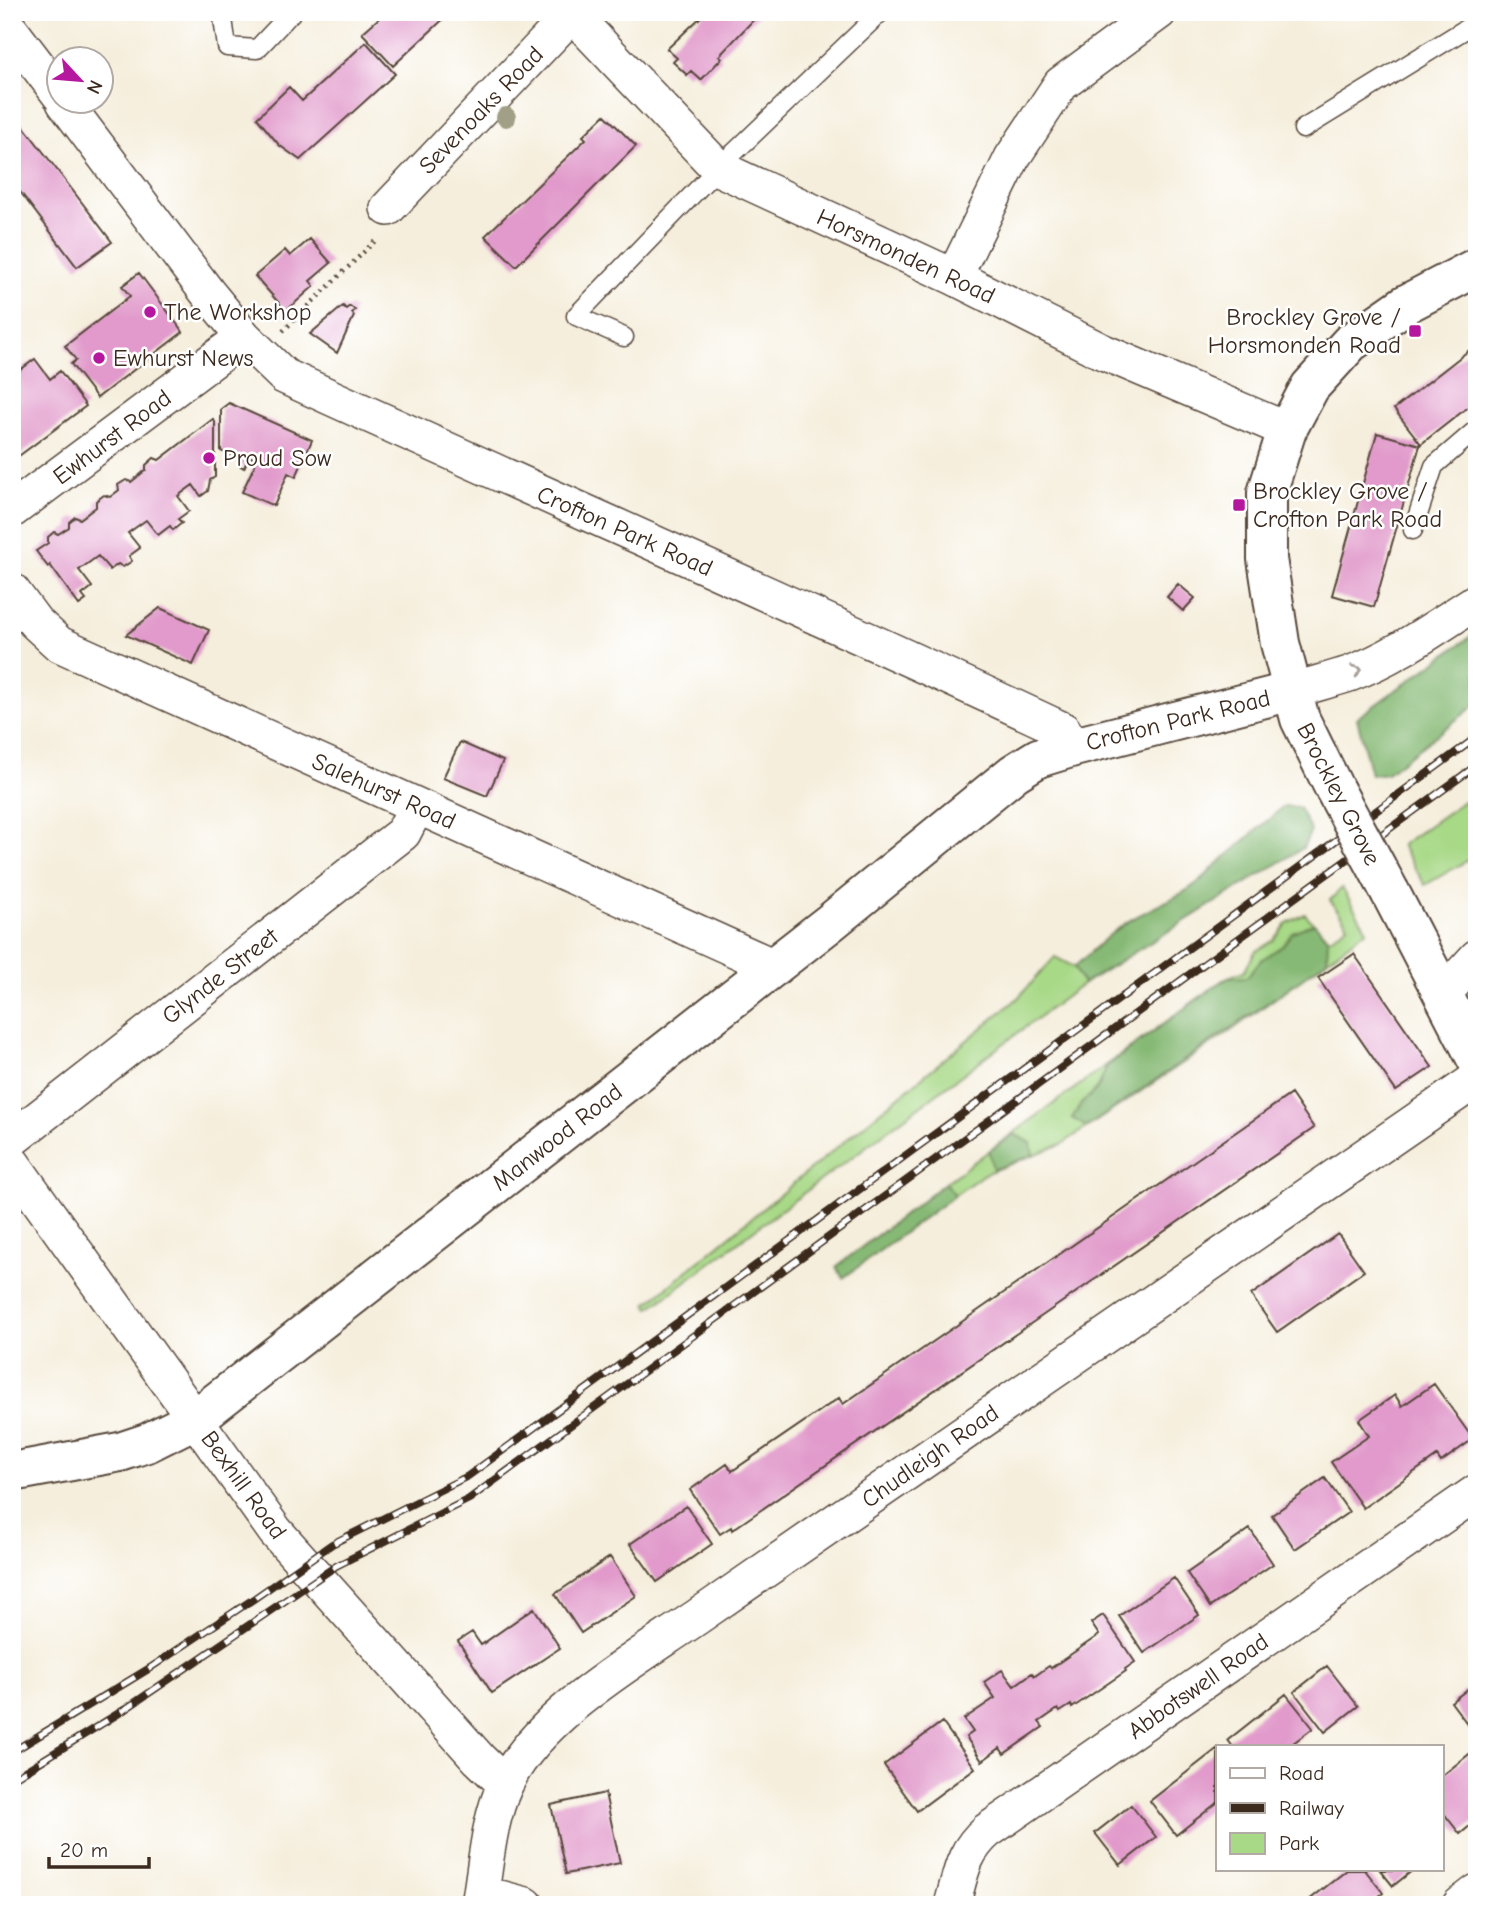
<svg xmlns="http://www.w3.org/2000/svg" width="1489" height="1917" font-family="'Comic Neue',sans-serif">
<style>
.green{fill:#a8d987;stroke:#728252;stroke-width:2}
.forest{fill:#86b974;stroke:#607249;stroke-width:2}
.building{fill:#e19acb}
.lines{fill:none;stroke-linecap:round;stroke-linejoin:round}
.lane-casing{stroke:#57473a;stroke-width:21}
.street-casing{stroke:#57473a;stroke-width:38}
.secondary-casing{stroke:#57473a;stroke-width:42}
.path{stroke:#57473a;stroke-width:4.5;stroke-dasharray:2 5;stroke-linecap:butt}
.lane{stroke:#fff;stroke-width:18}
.street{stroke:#fff;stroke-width:35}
.secondary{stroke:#fff;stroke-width:38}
.rail-casing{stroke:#3b2a1e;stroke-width:8}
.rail{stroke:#fff;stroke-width:5;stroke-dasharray:16;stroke-linecap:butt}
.secondary-bridge-casing{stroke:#57473a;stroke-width:42;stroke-linecap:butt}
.secondary-bridge{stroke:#fff;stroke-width:38}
.tree{fill:#a19f85}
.oneway{stroke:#a79f9a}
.poi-dot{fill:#b5179e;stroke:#fff;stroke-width:2.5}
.labels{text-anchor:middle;stroke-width:5;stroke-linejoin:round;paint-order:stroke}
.street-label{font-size:24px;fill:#3b2a1e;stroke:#fff}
.poi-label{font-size:24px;fill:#3b2a1e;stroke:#fff;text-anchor:start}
</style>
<rect width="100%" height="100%" fill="#fff"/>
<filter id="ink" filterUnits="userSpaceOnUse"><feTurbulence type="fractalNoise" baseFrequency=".0143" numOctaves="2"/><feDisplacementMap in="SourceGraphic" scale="14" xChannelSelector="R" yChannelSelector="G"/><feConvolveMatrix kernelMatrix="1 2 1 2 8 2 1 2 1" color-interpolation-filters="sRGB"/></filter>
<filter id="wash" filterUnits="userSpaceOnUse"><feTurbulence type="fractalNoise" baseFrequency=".00686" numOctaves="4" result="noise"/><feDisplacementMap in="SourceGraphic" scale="28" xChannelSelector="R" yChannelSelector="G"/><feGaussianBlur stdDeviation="1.57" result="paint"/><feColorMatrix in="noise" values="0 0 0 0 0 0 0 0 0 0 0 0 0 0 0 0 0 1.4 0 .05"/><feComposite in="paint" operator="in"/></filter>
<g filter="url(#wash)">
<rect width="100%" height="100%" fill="#f5eedc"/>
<path class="green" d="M1477,792V855L1425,885L1401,845Z
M1342,888L1367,930L1231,1031L1062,1144L984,1174L955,1195L945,1183L1226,978L1244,971L1255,952L1274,940L1287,923L1305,914L1329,939L1348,925L1330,900Z
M1055,957L1074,967L1083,984L650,1308L647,1304L1017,999Z"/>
<path class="forest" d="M1477,632V704L1387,773L1371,775L1357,718Z
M1284,806L1299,808L1311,831L1303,848L1083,984L1074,967C1093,951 1112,930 1134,918C1162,902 1192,893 1213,868Z
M1314,923L1328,939L1327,960L1276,997L1087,1127L1072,1118L1082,1103L1098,1088L1107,1066L1226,978L1247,977L1261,960L1282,946L1293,932Z
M1014,1134L1031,1143L1033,1155L993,1170L989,1151Z
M945,1183L955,1195L843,1278L836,1267Z"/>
<g id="blocks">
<path class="building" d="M386,12H451L393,66L362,33Z
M706,12H761L719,56L722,58L701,80L691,71L687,75L673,62L677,58L667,49Z
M366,42L395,74L300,160L279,145L257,118L289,87L302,101Z
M12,111L112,242L77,267L12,181Z
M605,115L636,146L516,266L485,236L586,139L583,136Z
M310,239L331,263L310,281L314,286L286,311L255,276L285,250L290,256Z
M139,273L183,332L97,398L71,364L76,360L65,346L130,296L122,286Z
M343,306L346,309L350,306L355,310L352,313L354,316L337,353L310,334Z
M1477,344V400L1421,444L1394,409Z
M35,359L50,379L60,371L86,406L12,461V407L20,401L12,392V376Z
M229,403L312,440L296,477L288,473L274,506L242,492L257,460L249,456L244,468L239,465L241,460L221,451V409Z
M213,419L215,422V477L210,480L208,491L201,496L193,485L178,496L189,511L178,519L182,523L173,530L170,526L158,535L146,520L128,533L140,548L129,556L132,561L123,567L118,564L110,570L98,556L79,570L92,587L82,595L86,600L79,605L50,565L48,567L36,551L48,543V537L54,532L58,534L69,527V522L75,517L80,519L96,507V501L104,495L110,497L114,494L119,490L118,485L126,480L131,482L146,470V465L154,458L159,460Z
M1377,433L1420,445L1374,607L1332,595Z
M1178,584L1195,598L1183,611L1167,597Z
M160,608L209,630L193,665L126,635Z
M460,742L503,761L487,796L443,778Z
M1354,954L1432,1067L1396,1091L1318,978Z
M1291,1094L1314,1128L732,1530L731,1527L720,1534L690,1490L727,1464L732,1471L839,1398L843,1404Z
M1338,1234L1364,1271L1277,1332L1251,1295Z
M1434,1384L1473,1439L1441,1462L1437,1456L1363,1508L1331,1462L1369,1436L1359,1420L1395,1395L1402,1406Z
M1325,1478L1349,1512L1295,1549L1272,1515Z
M686,1506L712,1544L657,1582L630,1544Z
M1250,1529L1273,1564L1210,1607L1187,1573Z
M610,1557L636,1596L581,1633L555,1594Z
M1174,1578L1199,1615L1144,1653L1119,1616Z
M534,1608L560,1648L492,1693L458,1641L472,1632L481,1645Z
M1103,1615L1135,1662L1125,1669L1126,1671L1072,1708L1071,1705L1060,1712L1058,1709L1039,1722L1043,1727L1004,1754L1000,1748L982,1761L966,1737L973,1732L964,1719L995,1698L984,1682L1002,1670L1014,1686L1032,1673L1035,1676L1049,1666L1051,1668L1099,1635L1091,1623Z
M1327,1666L1358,1706L1325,1732L1294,1692Z
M1477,1682V1737L1451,1702Z
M1286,1694L1313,1728L1288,1747H1233L1228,1740Z
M942,1722L975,1768L917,1811L884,1765Z
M1218,1748V1802L1176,1835L1150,1801Z
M1473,1751L1477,1756V1820L1460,1834L1442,1811V1776Z
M605,1793L620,1863L566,1874L551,1805Z
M1131,1805L1156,1837L1120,1865L1095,1833Z
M1347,1870H1365L1383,1893L1368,1905H1311L1308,1901Z
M1380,1870H1413L1393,1886Z"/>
</g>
</g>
<g filter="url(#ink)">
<use href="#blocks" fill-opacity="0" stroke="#57473a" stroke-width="2"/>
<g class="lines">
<g class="lane-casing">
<path id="lane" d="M222,12L227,47L257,49L292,12
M1303,129L1477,22
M624,337L576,316L718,168L881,12
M1413,530L1434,466L1477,429"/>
</g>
<g class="street-casing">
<path id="street" d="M570,12L718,168L954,277L1101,351L1287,430
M12,32L60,95
M64,102L207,292L244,337L284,376C544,495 805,609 1063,730L1074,747
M388,208L574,12
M954,277L1012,158L1061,84L1159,12
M12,510L244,337
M12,591L35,622L59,644L774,967
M1292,691C1311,685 1330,680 1349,674C1395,657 1436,627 1477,601
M1444,993L1477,957
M12,1139L403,833L417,806
M12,1163L275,1531L479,1759L505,1784
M481,1893L526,1905
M479,1905C486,1865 488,1822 505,1785C537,1715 638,1658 700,1615L1477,1079
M952,1905C961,1874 962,1853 987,1831L1477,1492
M1460,1905L1477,1892"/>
</g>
<g class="secondary-casing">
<path id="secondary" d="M1335,790L1300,719L1280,643L1267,559V493L1287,430L1310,387L1350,343L1406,304L1477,267
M1390,892L1477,1060
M12,1472L120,1452L147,1443L195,1419L831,922L1014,773L1038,758L1074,747L1292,691"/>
</g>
<path class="path" d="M283,331L377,239
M12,549L13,548"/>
<use href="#lane" class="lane"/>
<use href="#street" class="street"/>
<use href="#secondary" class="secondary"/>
<g class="rail-casing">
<path id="rail" d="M12,1752L150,1668L252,1600L332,1544L468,1476L1477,737
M12,1779L124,1710L336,1566L469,1499L1477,765"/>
</g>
<use href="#rail" class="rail"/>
<g class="secondary-bridge-casing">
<path id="secondary-bridge" d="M1335,790L1390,892"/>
</g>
<use href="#secondary-bridge" class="secondary-bridge"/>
</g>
<circle class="tree" cx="506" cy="117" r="10"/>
<defs><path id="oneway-chevron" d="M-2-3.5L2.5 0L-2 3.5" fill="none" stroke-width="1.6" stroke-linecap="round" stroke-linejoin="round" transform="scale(1.75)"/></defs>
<use class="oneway" href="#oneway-chevron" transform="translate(1357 670) rotate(-22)"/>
</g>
<g class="poi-dot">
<circle cx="150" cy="312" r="7"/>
<rect x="1408" y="324" width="14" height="14" rx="3.5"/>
<circle cx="99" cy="358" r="7"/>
<circle cx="209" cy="458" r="7"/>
<rect x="1232" y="498" width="14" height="14" rx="3.5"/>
</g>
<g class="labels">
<g class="street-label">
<text transform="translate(481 110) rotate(-46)" y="8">Sevenoaks Road</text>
<text transform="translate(906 256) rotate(25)" y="8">Horsmonden Road</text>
<text transform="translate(112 437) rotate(-37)" y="8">Ewhurst Road</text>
<text transform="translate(625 531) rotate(24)" y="8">Crofton Park Road</text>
<text transform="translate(1178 720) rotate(-14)" y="8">Crofton Park Road</text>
<text transform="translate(384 791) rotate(24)" y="8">Salehurst Road</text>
<text transform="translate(1339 794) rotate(63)" y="8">Brockley Grove</text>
<text transform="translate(220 976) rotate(-38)" y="8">Glynde Street</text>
<text transform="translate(557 1137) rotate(-38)" y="8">Manwood Road</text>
<text transform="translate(930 1456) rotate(-35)" y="8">Chudleigh Road</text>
<text transform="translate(244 1485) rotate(54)" y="8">Bexhill Road</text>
<text transform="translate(1198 1686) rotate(-35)" y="8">Abbotswell Road</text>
</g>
<g class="poi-label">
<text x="164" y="320">The Workshop</text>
<text x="1401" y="325" text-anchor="end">Brockley Grove /<tspan x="1401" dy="28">Horsmonden Road</tspan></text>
<text x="113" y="366">Ewhurst News</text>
<text x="223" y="466">Proud Sow</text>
<text x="1253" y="499">Brockley Grove /<tspan x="1253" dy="28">Crofton Park Road</tspan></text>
</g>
</g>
<rect width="1489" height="1917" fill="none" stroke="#fff" stroke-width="42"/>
<rect x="1216" y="1745" width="228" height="126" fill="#ffffff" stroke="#b1aaa5" stroke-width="2"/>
<rect x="1230" y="1768" width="35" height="10" fill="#ffffff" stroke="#b1aaa5" stroke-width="2"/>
<text x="1279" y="1780" font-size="21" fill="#3b2a1e">Road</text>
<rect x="1230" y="1803" width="35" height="10" fill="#3b2a1e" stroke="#b1aaa5" stroke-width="2"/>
<text x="1279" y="1815" font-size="21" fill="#3b2a1e">Railway</text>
<rect x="1230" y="1833" width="35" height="21" fill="#a8d987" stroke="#b1aaa5" stroke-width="2"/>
<text x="1279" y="1850" font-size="21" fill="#3b2a1e">Park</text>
<g transform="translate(80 80) rotate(116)"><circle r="33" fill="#ffffff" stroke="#b1aaa5" stroke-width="2"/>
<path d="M0-5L12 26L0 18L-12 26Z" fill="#b5179e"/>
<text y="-10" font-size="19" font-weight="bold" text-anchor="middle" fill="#3b2a1e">N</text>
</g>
<path d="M49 1857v10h100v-10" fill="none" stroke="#3b2a1e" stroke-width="3.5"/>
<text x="60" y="1857" font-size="21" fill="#3b2a1e" stroke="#ffffff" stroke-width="5" paint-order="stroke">20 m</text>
</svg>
